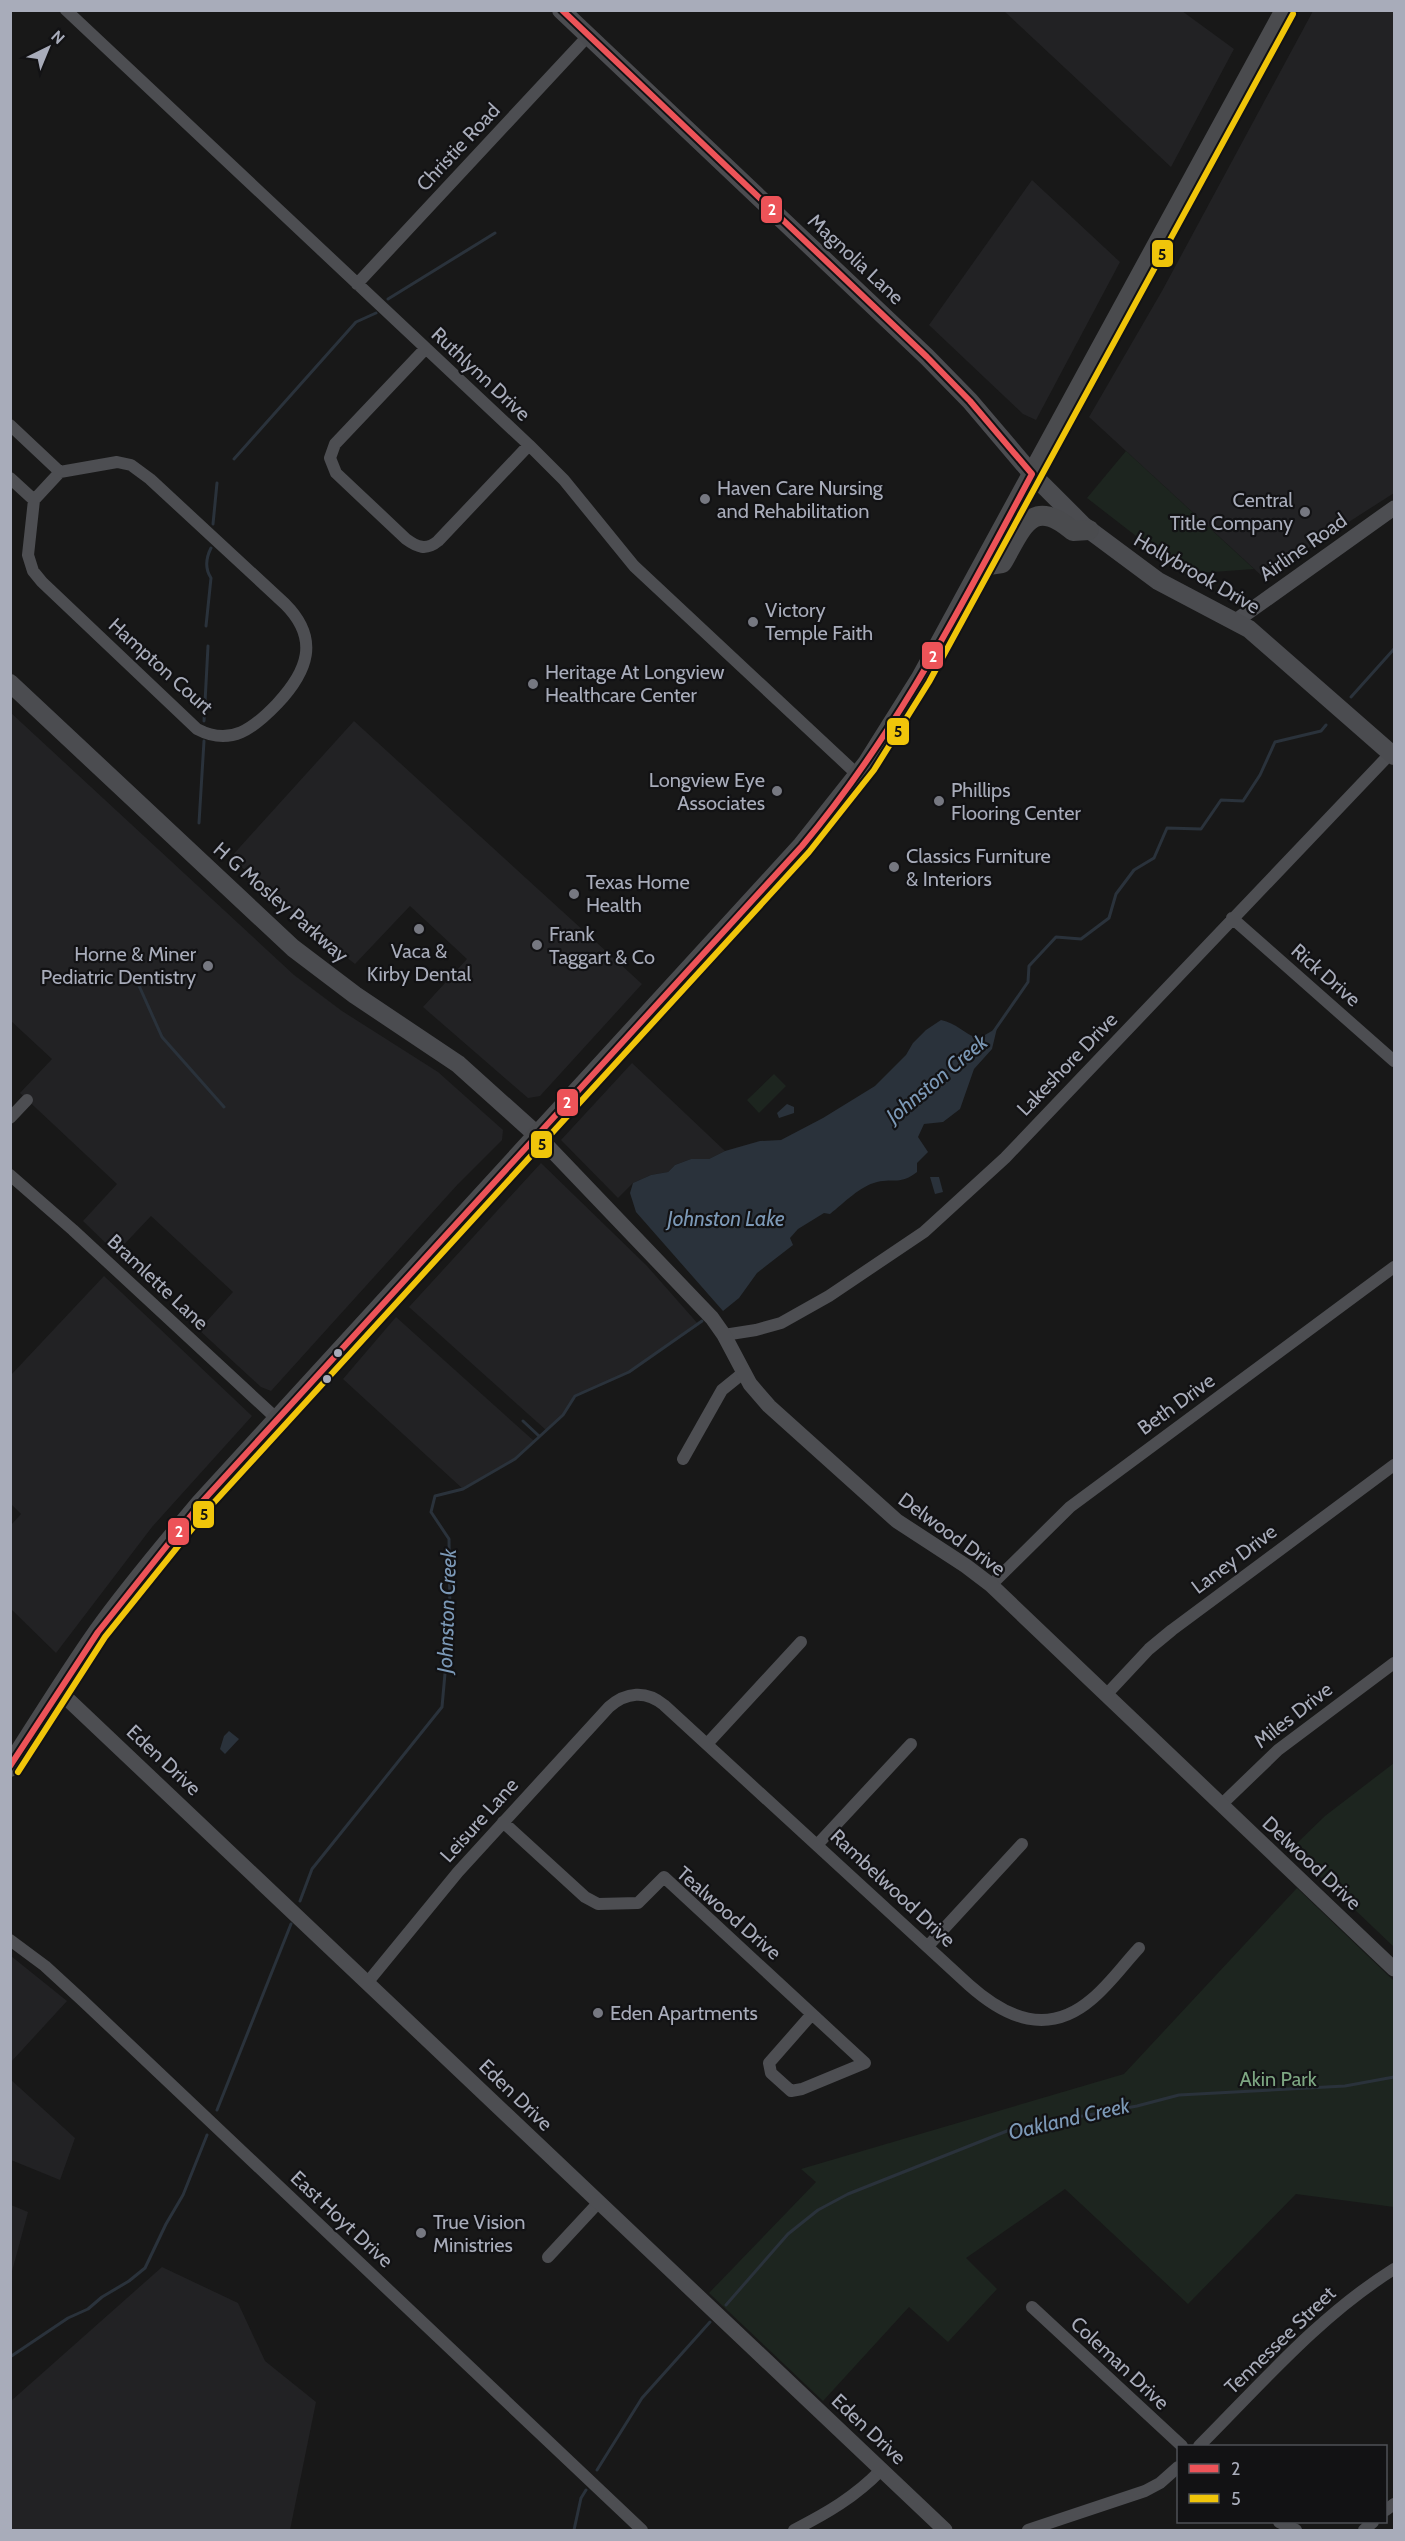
<svg xmlns="http://www.w3.org/2000/svg" width="1405" height="2541" font-family="Cabin,sans-serif">
<style>
.built{fill:#222224}
.green{fill:#1d251f}
.water{fill:#2a323b}
.lines{fill:none;stroke-linecap:round;stroke-linejoin:round}
.stream{stroke:#2a323b;stroke-width:3}
.minor{stroke:#4d4e52;stroke-width:12}
.tertiary{stroke:#4d4e52;stroke-width:15}
.secondary{stroke:#4b4c50;stroke-width:18}
.primary{stroke:#4a4b4e;stroke-width:20}
.bus-1-casing{stroke:#121214;stroke-width:10}
.bus-2-casing{stroke:#121214;stroke-width:10}
.bus-1{stroke:#ed5358;stroke-width:6}
.bus-2{stroke:#f0c50a;stroke-width:6}
.poi-dot{fill:#767881;stroke:#121214;stroke-width:2}
.bus-dot{fill:#a8acba;stroke:#121214;stroke-width:2}
.labels{text-anchor:middle;stroke-width:4.5;stroke-linejoin:round;paint-order:stroke}
.street-label{font-size:20px;fill:#a8acba;stroke:#121214}
.poi-label{font-size:20px;fill:#a8acba;stroke:#121214;text-anchor:start}
.park-label{font-size:20px;fill:#7da682;stroke:#121214}
.water-label{font-size:21px;font-style:italic;fill:#7c99b7;stroke:#121214}
.line-badge{stroke:#121214;stroke-width:2}
.badge-label{font-size:16px;text-anchor:middle;font-weight:bold;fill:#fff}
.pale-badge-label{font-size:16px;text-anchor:middle;font-weight:bold;fill:#111}
</style>
<rect width="100%" height="100%" fill="#181818"/>
<path class="built" d="M1004,11H1182L1234,49L1171,167Z
M1313,11H1394V493L1263,577L1089,417L1162,291Z
M1032,180L1120,262L1036,420L1023,414L929,325Z
M10,712L294,975L342,1011L438,1072L503,1130L502,1140L458,1184L271,1391L261,1387L199,1330L233,1292L151,1216L116,1253L83,1221L117,1184L20,1093L52,1059L11,1021Z
M354,721L642,984L540,1096L528,1098L423,1007L467,959L410,906L355,964L298,919L231,857Z
M632,1063L725,1151L709,1159H691L675,1165L668,1172L651,1175L633,1183L618,1198L561,1140Z
M541,1163L647,1266L699,1325L629,1372L575,1396L563,1415L546,1430L409,1307Z
M104,1276L252,1416L152,1527L56,1653L11,1609V1525L21,1514L11,1504V1375Z
M396,1317L534,1441L515,1459L463,1489L343,1379Z
M11,1956L67,2001L11,2062Z
M10,2079L75,2138L60,2180L11,2160Z
M11,2205L28,2212L11,2275H10Z
M162,2267L238,2303L265,2361L316,2402L290,2530H11V2401Z"/>
<path class="green" d="M1126,451L1254,569L1185,574L1087,498Z
M774,1074L786,1086L759,1113L747,1100Z
M1394,1763V1947L1291,1849L1325,1816Z
M1297,1888L1394,1981V2207L1296,2194L1188,2304L1065,2189L966,2258L997,2289L948,2342L909,2307L823,2401L709,2293L816,2182L801,2169L1124,2074Z"/>
<path class="water" d="M941,1020C956,1023 964,1033 978,1039L997,1028L992,1049L974,1069L960,1109L943,1122L924,1124L918,1137L928,1152L917,1163V1172C900,1185 895,1178 877,1182C860,1186 844,1203 830,1214L824,1213L798,1229L790,1238L793,1245L757,1273L739,1298L723,1311L636,1212L630,1193L633,1183L651,1175L668,1172L675,1165L691,1159H709L725,1151L760,1141L781,1140L823,1118L875,1086L906,1055L913,1043L926,1030Z
M787,1104L794,1107V1113L779,1118L777,1113Z
M939,1177L943,1192L935,1194L930,1177Z
M229,1731L239,1739L225,1754L220,1749L224,1736Z"/>
<g class="lines">
<path class="stream" d="M388,299L495,233
M234,459L356,322L376,313
M213,524L217,483
M206,626L211,578C205,569 206,558 211,548
M1351,697L1394,649
M204,721L208,646
M199,823L204,741
M136,979L162,1037L224,1107
M994,1031L1028,982L1029,966L1056,937L1081,939L1109,918L1116,894L1134,870L1154,858L1167,828L1201,829L1221,800L1243,801L1260,775L1275,742L1321,731L1326,725
M523,1421L539,1436
M300,1901L312,1869L442,1707L450,1617L449,1539L431,1512L435,1496L463,1489L515,1459L563,1415L575,1396L629,1372L702,1321
M217,2110L291,1924
M726,2305L788,2234L818,2210L848,2194L1012,2129L1137,2106L1179,2095L1345,2086L1394,2077
M10,2357L68,2318L88,2309L102,2297L129,2281L145,2268L166,2224L183,2195L207,2135
M597,2470L642,2398L710,2322
M574,2530L581,2498L586,2490"/>
<path class="minor" d="M66,10L529,445L564,480L634,566L859,776
M357,284L588,36
M426,348L335,444L330,458L336,473L406,539C417,547 426,551 438,541L529,445
M10,425L60,472
M117,462L131,465L150,479L285,604C320,639 308,671 277,704C254,728 231,747 197,729L42,582L33,571L28,555L34,500L60,472Z
M10,478L34,500
M1232,918L1394,1061
M10,1118L27,1100
M10,1175L73,1230L277,1419
M724,1335L756,1330L781,1323L829,1296L924,1232L1005,1158L1391,753
M683,1459L722,1390L743,1373
M991,1585L1070,1507L1394,1267
M1106,1695L1149,1649L1172,1630L1394,1465
M707,1744L801,1642
M1221,1805L1278,1750L1394,1663
M503,1822L585,1897L598,1904L638,1903L664,1877L812,2014
M817,1845L911,1744
M10,1940L45,1966L82,2000L642,2530
M928,1946L1022,1844
M367,1983L458,1872L609,1707C626,1692 646,1690 664,1705L969,1985C1006,2018 1048,2037 1092,1999C1110,1984 1124,1964 1139,1948
M812,2014L865,2063L802,2089L791,2091L771,2073L769,2063Z
M548,2257L599,2202
M1032,2307L1182,2446
M1199,2446C1261,2384 1319,2316 1394,2269
M1386,2510L1394,2504
M1279,2522L1296,2530
M794,2530C827,2513 855,2497 881,2470
M1028,2530L1145,2491L1160,2483L1178,2467
M1364,2530L1373,2522"/>
<path class="tertiary" d="M1237,620L1394,508
M537,1135L712,1318L724,1335L750,1384L769,1406L897,1521L966,1566L991,1585L1394,1969
M58,1690L945,2530"/>
<path class="secondary" d="M561,10L927,357L970,401L1032,474L1084,526L1158,581L1249,629L1394,756
M10,683L293,948L355,995L458,1064L537,1135"/>
<path class="primary" d="M982,566L1002,563C1022,529 1031,495 1073,531L1089,530
M10,1767C39,1722 67,1676 98,1632C130,1587 166,1545 201,1503L802,846L867,764L921,678L1285,10"/>
<g class="bus-1-casing">
<path id="bus-1" d="M10,1766L98,1632L201,1503L802,846C898,732 962,604 1032,474L970,401L927,357L562,10"/>
</g>
<g class="bus-2-casing">
<path id="bus-2" d="M18,1772L105,1637L208,1509L809,852L874,770L929,682L1293,14"/>
</g>
<use href="#bus-1" class="bus-1"/>
<use href="#bus-2" class="bus-2"/>
</g>
<g class="poi-dot">
<circle cx="705" cy="499" r="6"/>
<circle cx="1305" cy="512" r="6"/>
<circle cx="753" cy="622" r="6"/>
<circle cx="533" cy="684" r="6"/>
<circle cx="777" cy="791" r="6"/>
<circle cx="939" cy="801" r="6"/>
<circle cx="894" cy="867" r="6"/>
<circle cx="574" cy="894" r="6"/>
<circle cx="419" cy="929" r="6"/>
<circle cx="537" cy="945" r="6"/>
<circle cx="208" cy="966" r="6"/>
<circle cx="598" cy="2013" r="6"/>
<circle cx="421" cy="2233" r="6"/>
</g>
<g class="bus-dot">
<circle cx="338" cy="1353" r="5"/>
<circle cx="327" cy="1379" r="5"/>
</g>
<g class="labels">
<g class="street-label">
<text transform="translate(458 147) rotate(-47)" y="7">Christie Road</text>
<text transform="translate(856 259) rotate(43)" y="7">Magnolia Lane</text>
<text transform="translate(481 374) rotate(43)" y="7">Ruthlynn Drive</text>
<text transform="translate(1303 547) rotate(-35)" y="7">Airline Road</text>
<text transform="translate(1197 573) rotate(30)" y="7">Hollybrook Drive</text>
<text transform="translate(161 666) rotate(42)" y="7">Hampton Court</text>
<text transform="translate(281 902) rotate(41)" y="7">H G Mosley Parkway</text>
<text transform="translate(1326 975) rotate(41)" y="7">Rick Drive</text>
<text transform="translate(1067 1064) rotate(-46)" y="7">Lakeshore Drive</text>
<text transform="translate(158 1282) rotate(43)" y="7">Bramlette Lane</text>
<text transform="translate(1176 1404) rotate(-36)" y="7">Beth Drive</text>
<text transform="translate(952 1534) rotate(36)" y="7">Delwood Drive</text>
<text transform="translate(1234 1559) rotate(-37)" y="7">Laney Drive</text>
<text transform="translate(1293 1715) rotate(-38)" y="7">Miles Drive</text>
<text transform="translate(164 1760) rotate(43)" y="7">Eden Drive</text>
<text transform="translate(479 1820) rotate(-48)" y="7">Leisure Lane</text>
<text transform="translate(1312 1863) rotate(43)" y="7">Delwood Drive</text>
<text transform="translate(893 1888) rotate(43)" y="7">Rambelwood Drive</text>
<text transform="translate(729 1913) rotate(41)" y="7">Tealwood Drive</text>
<text transform="translate(516 2095) rotate(44)" y="7">Eden Drive</text>
<text transform="translate(342 2219) rotate(43)" y="7">East Hoyt Drive</text>
<text transform="translate(1280 2340) rotate(-44)" y="7">Tennessee Street</text>
<text transform="translate(1120 2363) rotate(43)" y="7">Coleman Drive</text>
<text transform="translate(869 2429) rotate(43)" y="7">Eden Drive</text>
</g>
<g class="poi-label">
<text x="717" y="495">Haven Care Nursing<tspan x="717" dy="23">and Rehabilitation</tspan></text>
<text x="1293" y="507" text-anchor="end">Central<tspan x="1293" dy="23">Title Company</tspan></text>
<text x="765" y="617">Victory<tspan x="765" dy="23">Temple Faith</tspan></text>
<text x="545" y="679">Heritage At Longview<tspan x="545" dy="23">Healthcare Center</tspan></text>
<text x="765" y="787" text-anchor="end">Longview Eye<tspan x="765" dy="23">Associates</tspan></text>
<text x="951" y="797">Phillips<tspan x="951" dy="23">Flooring Center</tspan></text>
<text x="906" y="863">Classics Furniture<tspan x="906" dy="23">&amp; Interiors</tspan></text>
<text x="586" y="889">Texas Home<tspan x="586" dy="23">Health</tspan></text>
<text x="549" y="941">Frank<tspan x="549" dy="23">Taggart &amp; Co</tspan></text>
<text x="419" y="958" text-anchor="middle">Vaca &amp;<tspan x="419" dy="23">Kirby Dental</tspan></text>
<text x="196" y="961" text-anchor="end">Horne &amp; Miner<tspan x="196" dy="23">Pediatric Dentistry</tspan></text>
<text x="610" y="2020">Eden Apartments</text>
<text x="433" y="2229">True Vision<tspan x="433" dy="23">Ministries</tspan></text>
</g>
<g class="park-label">
<text x="1278" y="2086">Akin Park</text>
</g>
<g class="water-label">
<text transform="translate(937 1079) rotate(-40)" y="7">Johnston Creek</text>
<text x="726" y="1226">Johnston Lake</text>
<text transform="translate(447 1611) rotate(-88)" y="7">Johnston Creek</text>
<text transform="translate(1069 2119) rotate(-13)" y="7">Oakland Creek</text>
</g>
</g>
<g class="line-badge">
<rect x="760" y="195" width="23" height="29" rx="6" fill="#ed5358"/>
<rect x="1151" y="239" width="23" height="29" rx="6" fill="#f0c50a"/>
<rect x="921" y="641" width="23" height="29" rx="6" fill="#ed5358"/>
<rect x="886" y="717" width="24" height="29" rx="6" fill="#f0c50a"/>
<rect x="556" y="1088" width="23" height="29" rx="6" fill="#ed5358"/>
<rect x="530" y="1130" width="23" height="29" rx="6" fill="#f0c50a"/>
<rect x="192" y="1500" width="23" height="29" rx="6" fill="#f0c50a"/>
<rect x="167" y="1517" width="23" height="29" rx="6" fill="#ed5358"/>
</g>
<g class="badge-label">
<text x="772" y="215">2</text>
<text x="933" y="662">2</text>
<text x="567" y="1108">2</text>
<text x="179" y="1537">2</text>
</g>
<g class="pale-badge-label">
<text x="1162" y="260">5</text>
<text x="898" y="737">5</text>
<text x="542" y="1150">5</text>
<text x="204" y="1520">5</text>
</g>
<rect width="1405" height="2541" fill="none" stroke="#a8acba" stroke-width="24"/>
<rect x="1177" y="2445" width="210" height="78" fill="#121214" stroke="#4e5056" stroke-width="1.5"/>
<rect x="1189" y="2464" width="30" height="9" fill="#ed5358" stroke="#4e5056" stroke-width="1.5"/>
<text x="1231" y="2475" font-size="18" fill="#a8acba">2</text>
<rect x="1189" y="2494" width="30" height="9" fill="#f0c50a" stroke="#4e5056" stroke-width="1.5"/>
<text x="1231" y="2505" font-size="18" fill="#a8acba">5</text>
<g transform="translate(48 48) rotate(43)" stroke="#121214" stroke-width="4.5" paint-order="stroke">
<path d="M0-4.5L10 22L0 15L-10 22Z" fill="#a8acba"/>
<text y="-9" font-size="16" font-weight="bold" text-anchor="middle" fill="#a8acba">N</text>
</g>
</svg>
